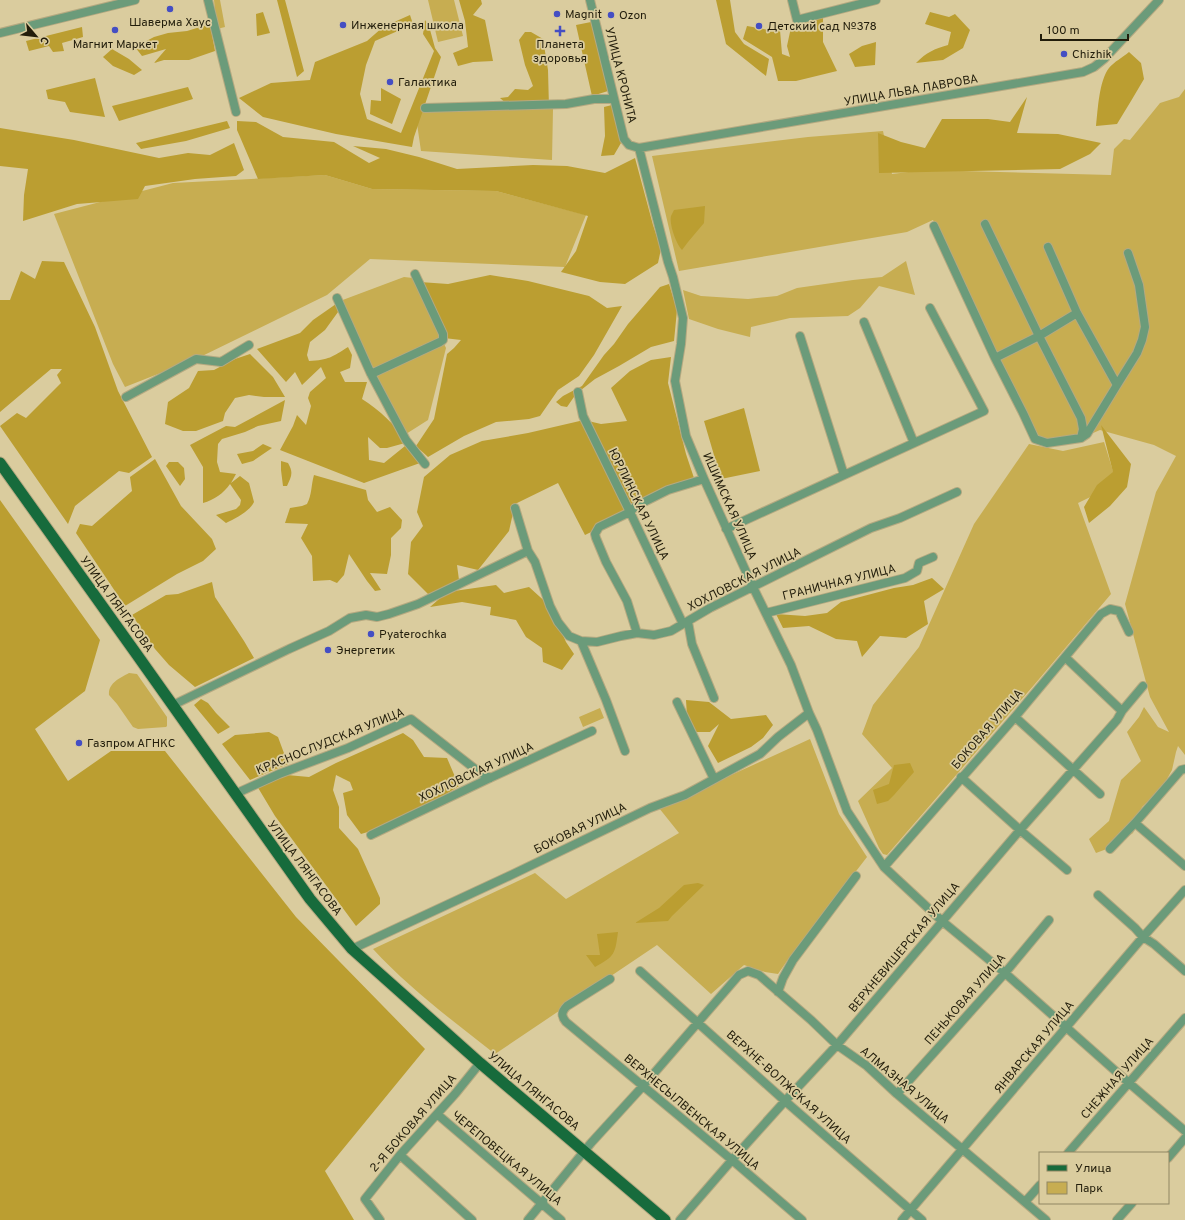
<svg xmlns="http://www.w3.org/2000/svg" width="1185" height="1220" font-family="Overpass,sans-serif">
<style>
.green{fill:#c7ad51}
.forest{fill:#bb9e31}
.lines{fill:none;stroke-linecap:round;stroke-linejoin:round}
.minor-casing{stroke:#b5a981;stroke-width:10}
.major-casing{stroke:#b5a981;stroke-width:13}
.minor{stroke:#6b9b7a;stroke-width:8}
.major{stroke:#176b3c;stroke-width:11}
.poi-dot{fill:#444ec3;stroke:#dacc9e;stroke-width:1.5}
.labels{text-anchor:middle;stroke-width:3.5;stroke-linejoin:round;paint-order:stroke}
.poi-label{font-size:12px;fill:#221d0b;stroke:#dacc9e;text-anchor:start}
.street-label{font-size:12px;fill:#221d0b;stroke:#dacc9e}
</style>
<rect width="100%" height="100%" fill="#dacc9e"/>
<path class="green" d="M214,0H220L225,27L217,29Z
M428,0H454L463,36L438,42Z
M1185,89V755L1178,746L1176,752L1172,770L1162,788L1142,807L1133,833L1112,847L1096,853L1089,839L1109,821L1121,780L1141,761L1127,732L1139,717L1144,707L1158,727L1169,732L1150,697L1125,604L1156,492L1176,456L1154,445L1100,430L1084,437L1041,441L993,344L933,220L907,232L679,271L652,156L808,137L883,131L892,174L925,170L1111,175L1114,149L1124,139L1130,140L1160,103L1179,97Z
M553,109L552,160L421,151L415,110Z
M325,175L372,189L496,191L586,215L565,267L370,259L327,295L196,359L125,387L113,364L54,214L173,183Z
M906,261L915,295L879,286L860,308L848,316L790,318L751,327L750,337L718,329L689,319L683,290L701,296L732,298L748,299L777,296L797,288L853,280L882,277Z
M404,277L413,278L446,348L428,420L406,434L372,371L340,301Z
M1104,442L1117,484L1078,503L1111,594L1034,685L887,855L883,854L879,848L858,801L892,768L862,734L873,705L919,647L974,524L1029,444L1063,451Z
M129,673L137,674L167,717V726L166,727L138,729L133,727L117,704L109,695C108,683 120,678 129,673Z
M600,708L604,718L583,727L579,717Z
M810,739L839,814L867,857L789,958L778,974L765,972L744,965L711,994L657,945L495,1054C453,1021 410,989 373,949L535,873L566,899L679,833L659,808Z"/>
<path class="forest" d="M277,0H285L304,71L297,77Z
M459,0H481L482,4L473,15L485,20L493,61L473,62L458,66L453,53L468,47L465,21Z
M716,0H730L735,32L744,44L769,59L766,76L726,44Z
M263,12L270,33L257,36L256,14Z
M930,12L949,17L955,14L970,30L963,48L943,60L916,63C927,52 934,49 948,45L951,32L925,24Z
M410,15L412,21L409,26L375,41L366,65L360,94L367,119L401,133L434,51L423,34L425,20L429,26L435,48L441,57L414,137L412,147L336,134L263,117L239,98L271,83L310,80L315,62L367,41L383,27Z
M823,16V42L837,71L796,81H778L772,57L743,39L747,26L769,30H780L782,54L790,57L787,46L790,32L797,21Z
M591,22L608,91L592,96L576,25Z
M210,24L215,51L189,60H164L154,63L166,49L142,56L135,47L154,37L168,33L187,31Z
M82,27L83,37L62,43L64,51L53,52L49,46L29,51L26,41Z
M525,32H531L543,39L548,70L549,108L508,105L500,98L508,97L515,89L528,90L533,86L525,65L519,40Z
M876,42L875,65L855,67L849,54L862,46Z
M112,49L129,59L142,70L134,75L113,66L103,57Z
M1129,52L1141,63L1144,79L1131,101L1117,124L1096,126C1098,109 1099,81 1109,68C1114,62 1123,57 1129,52Z
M95,78L105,117L70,112L65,102L48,99L46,90Z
M188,87L193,99L119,121L112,106Z
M381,88L401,99L392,124L370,114L371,100L381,101Z
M1027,97L1017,133L1058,134L1101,143L1090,154L1060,169L879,173L878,133L901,142L925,148L942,119H988L1010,122Z
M612,105L620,130L621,143L614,155L601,156L605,136L604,107Z
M227,121L230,128L186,141L141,149L136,143Z
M237,121L256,122L283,137L334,142L369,163L380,158L353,146L386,149L419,157L457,169L533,165L567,166L605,173L635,158L653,225L661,249L658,263L625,284L600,282L561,272L576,251L588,216L496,191L372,189L325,175L258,179L237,130Z
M0,128L74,140L159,158L188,153L210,155L234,143L244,170L236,176L195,179L145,186L138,199L77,204L23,221L24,195L28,169L0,166Z
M705,206L704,223L688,242L682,250C676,244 669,224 671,216C672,214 673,212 674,210Z
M42,261L64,262L95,327L118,391L152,457L129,473L119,471L75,506L68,524L0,426L17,413L26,418L61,383L57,375L62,369H51L0,412V300H10L21,271L35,279Z
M490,275L528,281L589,296L607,308L622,306L594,355L579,376L558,390L540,416L529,419L496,422L464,436L428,457L416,446L434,419L447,354L454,348L461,340L444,338L420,282L448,284Z
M669,284L677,310L674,341L651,347L619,366L595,379L576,394L567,407L561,406L556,402L563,396L582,386L604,355L614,344L628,324L660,287Z
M336,304L338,312L325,330L310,342L307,355L309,361C329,360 332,357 348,347L352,355L350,368L340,372L345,382H367L362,399C379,410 397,425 405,443L387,448H380L368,437L369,460L384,463L405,446L420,463L364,483L280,450L293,426L297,415L306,425L311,406L308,398L310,392L326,378L321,367L302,385L295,372L286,382L257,349L300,333L313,320Z
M250,354L273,377L285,397H264L249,395L235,398L225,413L223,421L196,431H183L165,424L168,402L189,388L198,371L214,370L235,359Z
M671,357L668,383L686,454L695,481L585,535L558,483L515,504L509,531L478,570L457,565L459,580L430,596L408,574L411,542L423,526L417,512L424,477L450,455L482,441L528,433L584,420L601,424L627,421L611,388L630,371L651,360Z
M285,400L281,421L258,426L245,432L222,439L218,444L217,462L220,472L236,474L231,483L240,476L249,483L254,502C249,512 236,518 226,523L216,515L236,509L240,505L241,500L230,484C224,493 214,500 203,503V467L190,445L226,426L235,427Z
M744,408L760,471L721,479L704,421Z
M1101,425L1131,464L1127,487L1110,506L1089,523L1084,507L1097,485L1113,472Z
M263,444L272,448L253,461L242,464L237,454L253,451Z
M155,459L181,506L212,539L216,549L203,561L177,574L125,606L76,533L80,524L92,526L132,491L130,477Z
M281,461L288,463C294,473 291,477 287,486H283L281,470Z
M169,462H178L184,468L185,479L180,486L166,466Z
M314,475L366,490L368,500L377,512L390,507L402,520L401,528L391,538V555L387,574L370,573L381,590L375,591L367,581L349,554L344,575L337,583L330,580L313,581L312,556L301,538L308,524L285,523L290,508L302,506L307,504C312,495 311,485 314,475Z
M0,500L100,640L85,691L35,729L68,781L111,751H165L296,917L425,1049L325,1171L354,1220H0Z
M932,578L944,589L924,601L928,624L906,638L880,636L862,657L857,641L836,639L809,626L783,628L776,614L805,616L827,613L841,602L894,588L913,585Z
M212,582L215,597L244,641L254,658L195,687L169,665L155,649L132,615L166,595L178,594Z
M496,585L504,593L529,587L550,606L566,642L574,654L562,670L543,662L542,648L526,637L516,620L490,615L491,607L462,602L430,607L447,592Z
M201,699L208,703L216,713L230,727L218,734L194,705Z
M686,700L709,702L731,719L766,715L773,725L763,738L751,747L718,763L708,746L719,724L710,732H688Z
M269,732L278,737L288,764L250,780L222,744L235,735Z
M403,733L413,740L424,757L447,758L459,786L401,822L361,834L347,815L343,793L353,790L350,782L336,775L333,790L339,807V828L358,849L380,898V904L356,926L275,816L257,786L287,775L309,777L336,763Z
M910,763L914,772L894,795L888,801L877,804L873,790L889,784L894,765Z
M698,883L704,885L672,916L668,921L635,923L659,908L684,885Z
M618,932C615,954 615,956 595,967L586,955H600L597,934Z"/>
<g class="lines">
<g class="minor-casing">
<path id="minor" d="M208,0L236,112
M590,0L624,139L629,145L639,148L1083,72L1094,67L1104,59L1159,0
M792,0L797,20L876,0
M0,33L135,0
M425,108L566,104L594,99H614
M639,148L668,262L673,277L683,318L681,344L675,381L686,436L704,479L753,587L791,665L809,713L817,730L847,811L884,867L942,921L1005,973L1129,1083L1185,1131
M934,226L995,358L1039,336L985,224
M1048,247L1077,313L1117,385L1137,353L1142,340L1145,327L1139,285L1128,253
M337,298L371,374L406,440L425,464
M1077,313L1039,336L1081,418L1083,429L1081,438
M864,322L914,443
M800,336L844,475
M995,358L1023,413L1035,439L1047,443L1081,438L1087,434L1117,385
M371,374L440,342L443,340V334L415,274
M578,392L583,416L630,512L683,624
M126,397L196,359L221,362L249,345
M515,508L528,551L535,562L550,606L558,622L569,636L581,641L606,700L625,751
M726,529L984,411L930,308
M766,613L905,578L917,571L919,563L933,557
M688,622L692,644L714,698
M637,633L627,601L606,562L596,538L595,534L599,527L630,512L636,506L668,490L704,479
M581,641L597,642L621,636L637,633L654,635L671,631L710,608L871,528L900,518L957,492
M1065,657L1122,711
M677,702L714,779
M173,705L289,649L329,631L350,618L366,615L377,617L389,614L418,604L528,551
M1015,717L1100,794
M961,777L1020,830L1067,870
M235,794L279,774L348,748L411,719L479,772L490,778
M1135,823L1185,866
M371,835L490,778L592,731
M1110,849L1135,823L1181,770L1185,769
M884,867L1015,717L1101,614L1110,609L1119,611L1129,632
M1098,895L1135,928L1143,937L1154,944L1185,971
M352,949L509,876L650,808L685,795L760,754L778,737L809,713
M640,971L785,1101L922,1220
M610,979L567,1006C561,1012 561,1016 566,1022L732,1160L802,1220
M778,992L783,978L793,960L856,876
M897,1094L1005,973L1049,920
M437,1114L561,1220
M1068,1153L1185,1018
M400,1155L472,1220
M1168,1158L1185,1138
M1025,1202L1040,1185
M380,1220L365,1199L400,1155L455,1094L480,1063
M528,1220L591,1143L643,1086L739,975L748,971L759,975L811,1020L837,1045L867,1066L897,1094L1046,1220
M680,1220L732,1160L785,1101L837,1045L1020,830L1117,720L1122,711L1143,686
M902,1220L1143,937L1185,890
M1117,1220L1132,1203"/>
</g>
<g class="major-casing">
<path id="major" d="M0,463L135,652L310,899L352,949L480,1063L665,1220"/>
</g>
<use href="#minor" class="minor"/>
<use href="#major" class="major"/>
</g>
<g class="poi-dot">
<circle cx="170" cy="9" r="4"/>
<circle cx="557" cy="14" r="4"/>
<circle cx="611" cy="15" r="4"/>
<circle cx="343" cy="25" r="4"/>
<circle cx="759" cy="26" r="4"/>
<circle cx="115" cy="30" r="4"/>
<path d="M558 25h4v4h4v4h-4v4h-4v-4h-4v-4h4z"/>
<circle cx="1064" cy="54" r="4"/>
<circle cx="390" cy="82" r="4"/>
<circle cx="371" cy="634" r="4"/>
<circle cx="328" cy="650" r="4"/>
<circle cx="79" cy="743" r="4"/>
</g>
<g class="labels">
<g class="poi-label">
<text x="565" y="18">Magnit</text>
<text x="619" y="19">Ozon</text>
<text x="170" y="26" text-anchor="middle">Шаверма Хаус</text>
<text x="351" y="29">Инженерная школа</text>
<text x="767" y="30">Детский сад №378</text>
<text x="115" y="48" text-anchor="middle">Магнит Маркет</text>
<text x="560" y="48" text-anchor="middle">Планета<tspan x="560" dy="14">здоровья</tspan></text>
<text x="1072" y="58">Chizhik</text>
<text x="398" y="86">Галактика</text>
<text x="379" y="638">Pyaterochka</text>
<text x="336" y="654">Энергетик</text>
<text x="87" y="747">Газпром АГНКС</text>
</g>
<g class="street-label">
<text transform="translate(621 75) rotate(76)" y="4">УЛИЦА КРОНИТА</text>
<text transform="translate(911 90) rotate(-10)" y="4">УЛИЦА ЛЬВА ЛАВРОВА</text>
<text transform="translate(639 504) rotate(64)" y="4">ЮРЛИНСКАЯ УЛИЦА</text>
<text transform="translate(730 506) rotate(66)" y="4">ИШИМСКАЯ УЛИЦА</text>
<text transform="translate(744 579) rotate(-27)" y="4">ХОХЛОВСКАЯ УЛИЦА</text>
<text transform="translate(839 582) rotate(-14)" y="4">ГРАНИЧНАЯ УЛИЦА</text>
<text transform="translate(117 604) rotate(54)" y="4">УЛИЦА ЛЯНГАСОВА</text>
<text transform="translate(987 729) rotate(-49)" y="4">БОКОВАЯ УЛИЦА</text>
<text transform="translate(330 741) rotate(-22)" y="4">КРАСНОСЛУДСКАЯ УЛИЦА</text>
<text transform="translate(476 772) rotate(-25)" y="4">ХОХЛОВСКАЯ УЛИЦА</text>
<text transform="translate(580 828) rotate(-26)" y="4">БОКОВАЯ УЛИЦА</text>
<text transform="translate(305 868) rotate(53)" y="4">УЛИЦА ЛЯНГАСОВА</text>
<text transform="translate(904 947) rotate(-50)" y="4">ВЕРХНЕВИШЕРСКАЯ УЛИЦА</text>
<text transform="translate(965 999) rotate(-49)" y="4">ПЕНЬКОВАЯ УЛИЦА</text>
<text transform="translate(1034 1047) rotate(-50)" y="4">ЯНВАРСКАЯ УЛИЦА</text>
<text transform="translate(1117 1078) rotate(-49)" y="4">СНЕЖНАЯ УЛИЦА</text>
<text transform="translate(905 1085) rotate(40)" y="4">АЛМАЗНАЯ УЛИЦА</text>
<text transform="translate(789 1087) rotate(42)" y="4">ВЕРХНЕ-ВОЛЖСКАЯ УЛИЦА</text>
<text transform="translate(534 1091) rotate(40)" y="4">УЛИЦА ЛЯНГАСОВА</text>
<text transform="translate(692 1112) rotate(40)" y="4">ВЕРХНЕСЫЛВЕНСКАЯ УЛИЦА</text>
<text transform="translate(413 1123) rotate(-49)" y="4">2-Я БОКОВАЯ УЛИЦА</text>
<text transform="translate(507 1158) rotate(40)" y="4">ЧЕРЕПОВЕЦКАЯ УЛИЦА</text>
</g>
</g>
<rect x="1039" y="1152" width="130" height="52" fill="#dacc9e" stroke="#908663"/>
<rect x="1047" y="1165" width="20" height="6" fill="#176b3c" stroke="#908663"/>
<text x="1075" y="1172" font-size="12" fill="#221d0b">Улица</text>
<rect x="1047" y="1182" width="20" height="12" fill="#c7ad51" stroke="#908663"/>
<text x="1075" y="1192" font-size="12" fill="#221d0b">Парк</text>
<g transform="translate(36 36) rotate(118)" stroke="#dacc9e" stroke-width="3" paint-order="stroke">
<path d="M0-3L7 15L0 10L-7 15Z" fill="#221d0b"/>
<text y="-6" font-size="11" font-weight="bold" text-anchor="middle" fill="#221d0b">С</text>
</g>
<path d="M1041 34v6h87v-6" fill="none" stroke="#221d0b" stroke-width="2"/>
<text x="1047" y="34" font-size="12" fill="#221d0b" stroke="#dacc9e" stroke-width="3" paint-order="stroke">100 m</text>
</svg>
